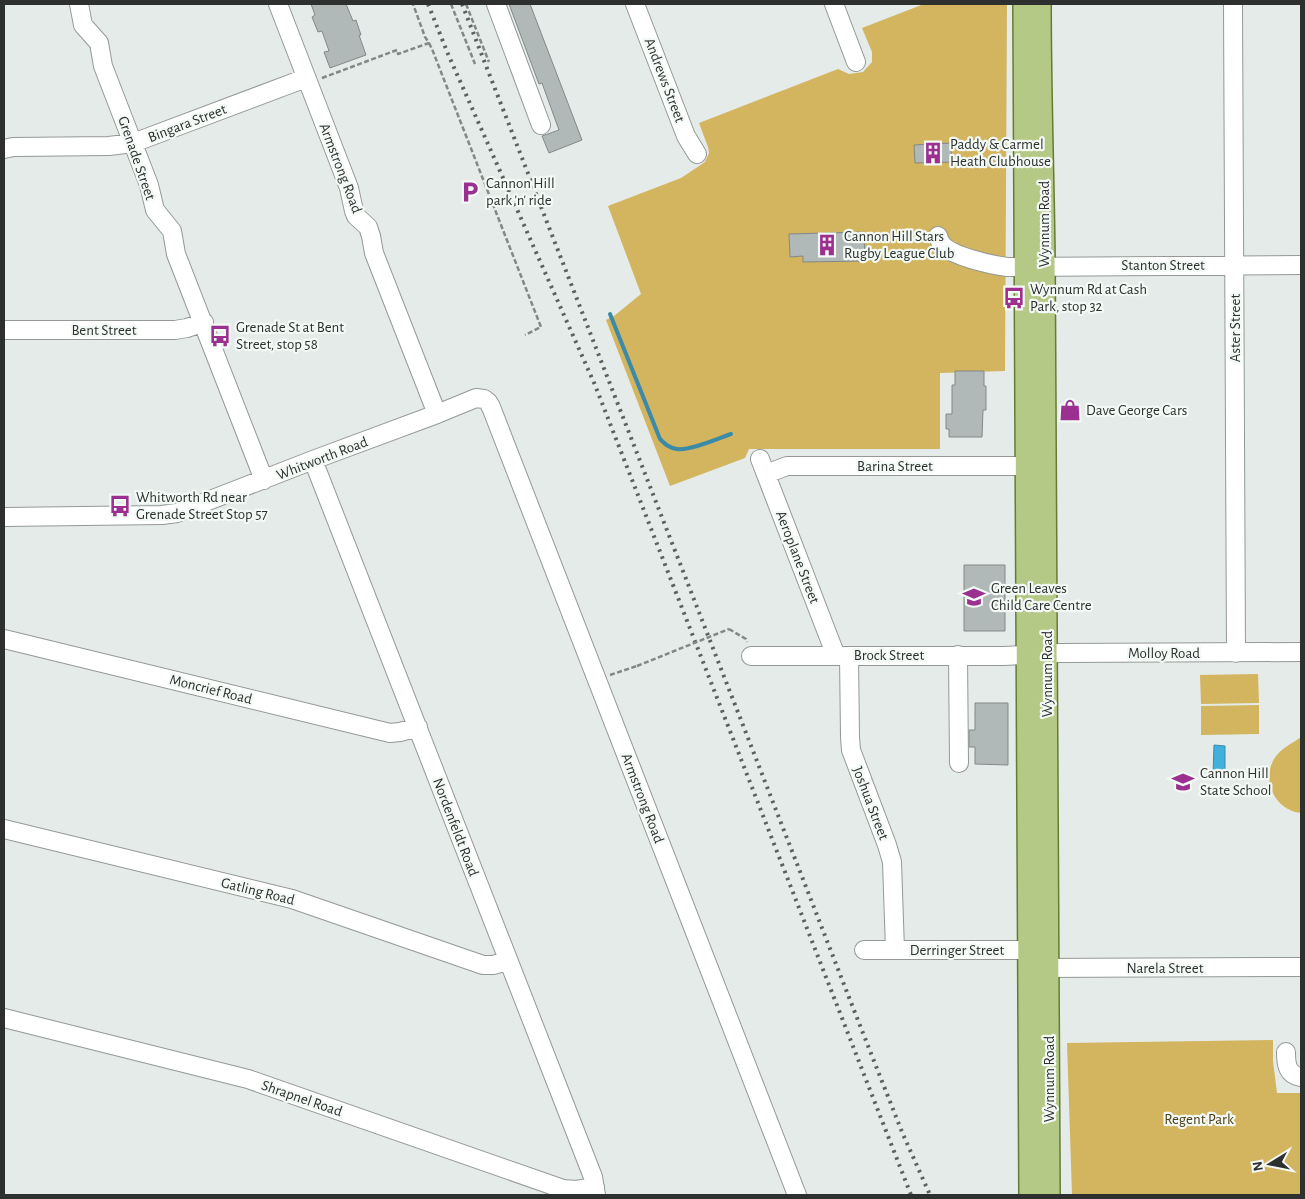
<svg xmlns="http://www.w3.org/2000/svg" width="1305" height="1199" font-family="'Alegreya Sans',sans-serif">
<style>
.green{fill:#d3b45f}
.water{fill:#41b0dc;stroke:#3b8aa8}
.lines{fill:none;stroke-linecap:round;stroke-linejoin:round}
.stream{stroke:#3b8aa8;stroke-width:4}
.building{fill:#b1b8b8;stroke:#828988}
.minor-casing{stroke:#949996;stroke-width:20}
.major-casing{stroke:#667c33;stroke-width:24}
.path{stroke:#838785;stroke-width:2.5;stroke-dasharray:5 2.5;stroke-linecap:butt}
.minor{stroke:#fff;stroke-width:18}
.major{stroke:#b5c986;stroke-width:21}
.rail{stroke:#5d605f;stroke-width:4;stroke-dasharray:2.5 5;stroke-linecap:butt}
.path-bridge{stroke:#838785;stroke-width:2.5;stroke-dasharray:5 2.5;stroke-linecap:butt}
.labels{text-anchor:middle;stroke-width:4.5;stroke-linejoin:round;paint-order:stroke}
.street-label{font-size:15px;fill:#2e302f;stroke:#f3f9f5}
.poi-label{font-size:15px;fill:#2e302f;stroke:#f3f9f5;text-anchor:start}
.park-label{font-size:15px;fill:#4e401a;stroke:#f3f9f5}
</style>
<rect width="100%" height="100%" fill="#e5ebe8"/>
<path class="green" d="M924,4H1007L1005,371L940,373V449H749L745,458L670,486L606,320L614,316L641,294L608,206L681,178L705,162L709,153L708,147L699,123L838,69L849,74L863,72L872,62V52L862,28Z
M1258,674L1259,703L1201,704L1200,675Z
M1259,705V734L1201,735V706Z
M1301,737V813C1274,810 1260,778 1276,756C1282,748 1293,743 1301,737Z
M1273,1040V1061L1277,1093H1301V1195H1072L1067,1043Z"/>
<path class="water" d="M1214,745L1225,746V777L1213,776Z"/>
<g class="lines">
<path class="stream" d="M610,314L660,439C665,444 669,448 677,449C690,451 717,439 731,434"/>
</g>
<path class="building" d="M311,4H346L353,21L356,20L361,35H359L366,55L330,68L324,52L329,51L322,31L318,32L312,17L315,15Z
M509,4H530L582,140L549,153L542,136L559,130L542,83L539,84Z
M951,143L952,162L915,163L914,145Z
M864,232L865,261L803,262V256L790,257L789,234Z
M955,371H984V386H986V410H983L982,437H949V429H946V414H952V385H955Z
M964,565H1005V631H964Z
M975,703H1008V765L975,764V747H969V730H975Z"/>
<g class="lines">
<g class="minor-casing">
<path id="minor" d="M79,4L83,25L99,43L103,66L149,185L155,210L172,231L176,254L264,480
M278,4L349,188L354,211L356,216L368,227L371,236L374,253L437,414
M496,4L541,125
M635,4L686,136L697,154
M834,4L856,62
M1233,4L1236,653
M4,149L13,147L109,146L133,143L306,78
M938,236C939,238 939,241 941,243C949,256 992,265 1007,267L1301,265
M4,330H175L187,328L204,322
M760,459L836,656
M313,460L593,1177L596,1195
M766,474L787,466H1026
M4,517L162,515L177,513L313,460L437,414L476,398L484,399L488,402L491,407L797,1195
M4,639L390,733L400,732L418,727
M958,655L959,763
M751,656H1004L1059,653L1301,652
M849,656L850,737L851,750L887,845L892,862L895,950
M4,829L292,899L483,965H493L508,961
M864,950H1041
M1034,968L1301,967
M4,1018L248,1079L563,1189L576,1190L595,1187
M1286,1052C1286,1064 1287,1075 1301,1077"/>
</g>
<g class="major-casing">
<path id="major" d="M1024,4L1030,1195
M1040,4C1040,90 1043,175 1044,261C1046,573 1048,884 1049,1195"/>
</g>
<path class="path" d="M451,4L475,64
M466,4L489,62
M429,43L432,49L541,327L525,335
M322,78L397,50L398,54L429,43L425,37L413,4
M729,629L746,639L747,642
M610,675L637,666"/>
<use href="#minor" class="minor"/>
<use href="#major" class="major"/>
<path class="rail" d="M428,4L448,54L595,385L911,1195
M462,4L859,1023L902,1132L930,1195"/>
<path class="path-bridge" d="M637,666L729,629"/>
</g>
<defs>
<g id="building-bare" transform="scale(1.725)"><path d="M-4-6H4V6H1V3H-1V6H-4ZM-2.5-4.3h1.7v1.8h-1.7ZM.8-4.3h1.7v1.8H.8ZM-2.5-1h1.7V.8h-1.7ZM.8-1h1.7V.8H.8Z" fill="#9c3091" stroke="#f3f9f5" stroke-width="2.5" paint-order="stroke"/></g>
<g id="parking-bare" transform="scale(1.725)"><path d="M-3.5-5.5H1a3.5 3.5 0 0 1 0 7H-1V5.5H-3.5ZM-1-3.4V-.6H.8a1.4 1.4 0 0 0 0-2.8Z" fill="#9c3091" stroke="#f3f9f5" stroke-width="2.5" paint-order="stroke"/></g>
<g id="bus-bare" transform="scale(1.725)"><path d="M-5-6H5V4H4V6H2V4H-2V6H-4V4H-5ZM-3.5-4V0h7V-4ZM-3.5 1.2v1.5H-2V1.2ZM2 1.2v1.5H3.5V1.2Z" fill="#9c3091" stroke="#f3f9f5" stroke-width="2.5" paint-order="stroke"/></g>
<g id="shop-bare" transform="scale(1.725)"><path d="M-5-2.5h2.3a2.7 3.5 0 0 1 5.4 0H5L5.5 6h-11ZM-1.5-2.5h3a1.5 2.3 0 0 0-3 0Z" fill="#9c3091" stroke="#f3f9f5" stroke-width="2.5" paint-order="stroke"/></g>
<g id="school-bare" transform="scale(1.725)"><path d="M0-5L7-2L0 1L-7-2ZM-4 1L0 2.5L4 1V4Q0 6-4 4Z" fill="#9c3091" stroke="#f3f9f5" stroke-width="2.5" paint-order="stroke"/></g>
</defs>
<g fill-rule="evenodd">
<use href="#building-bare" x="933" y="153"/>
<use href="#parking-bare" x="470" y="192"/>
<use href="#building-bare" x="827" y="245"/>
<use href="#bus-bare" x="1014" y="298"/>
<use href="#bus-bare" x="220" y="336"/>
<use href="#shop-bare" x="1070" y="410"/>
<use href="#bus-bare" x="120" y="506"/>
<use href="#school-bare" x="974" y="597"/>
<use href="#school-bare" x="1183" y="782"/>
</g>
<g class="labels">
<g class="street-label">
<text transform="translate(665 80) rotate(69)" y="5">Andrews Street</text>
<text transform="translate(187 123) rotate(-21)" y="5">Bingara Street</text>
<text transform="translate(137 158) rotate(71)" y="5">Grenade Street</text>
<text transform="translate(341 168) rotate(69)" y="5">Armstrong Road</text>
<text transform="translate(1044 224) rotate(-90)" y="5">Wynnum Road</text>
<text x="1163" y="270">Stanton Street</text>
<text transform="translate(1235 328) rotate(-90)" y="5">Aster Street</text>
<text x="104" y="335">Bent Street</text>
<text transform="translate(322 458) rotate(-21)" y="5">Whitworth Road</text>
<text x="895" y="471">Barina Street</text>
<text transform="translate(798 557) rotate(69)" y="5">Aeroplane Street</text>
<text x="1164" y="658">Molloy Road</text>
<text x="889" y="660">Brock Street</text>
<text transform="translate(1047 674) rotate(-90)" y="5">Wynnum Road</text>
<text transform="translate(211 689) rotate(14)" y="5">Moncrief Road</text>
<text transform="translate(643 798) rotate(69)" y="5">Armstrong Road</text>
<text transform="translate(871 803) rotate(69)" y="5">Joshua Street</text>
<text transform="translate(456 827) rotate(69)" y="5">Nordenfeldt Road</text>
<text transform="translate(258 891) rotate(14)" y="5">Gatling Road</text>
<text x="957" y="955">Derringer Street</text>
<text x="1165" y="973">Narela Street</text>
<text transform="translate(1049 1079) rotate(-90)" y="5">Wynnum Road</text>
<text transform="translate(302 1098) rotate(19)" y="5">Shrapnel Road</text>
</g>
<g class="poi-label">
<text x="950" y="149">Paddy &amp; Carmel<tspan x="950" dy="17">Heath Clubhouse</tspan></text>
<text x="486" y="188">Cannon Hill<tspan x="486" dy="17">park 'n' ride</tspan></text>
<text x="844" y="241">Cannon Hill Stars<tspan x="844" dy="17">Rugby League Club</tspan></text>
<text x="1030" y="294">Wynnum Rd at Cash<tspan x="1030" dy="17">Park, stop 32</tspan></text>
<text x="236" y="332">Grenade St at Bent<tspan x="236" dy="17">Street, stop 58</tspan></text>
<text x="1086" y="415">Dave George Cars</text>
<text x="136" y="502">Whitworth Rd near<tspan x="136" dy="17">Grenade Street Stop 57</tspan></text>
<text x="991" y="593">Green Leaves<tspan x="991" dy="17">Child Care Centre</tspan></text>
<text x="1200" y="778">Cannon Hill<tspan x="1200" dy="17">State School</tspan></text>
</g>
<g class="park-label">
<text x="1199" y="1124">Regent Park</text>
</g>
</g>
<rect width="1305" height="1199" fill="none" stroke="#2e302f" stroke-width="10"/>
<g transform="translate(1270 1164) rotate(260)" stroke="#f3f9f5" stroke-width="4" paint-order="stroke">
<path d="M0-4L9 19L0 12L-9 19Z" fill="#2e302f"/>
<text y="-8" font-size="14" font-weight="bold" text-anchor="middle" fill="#2e302f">N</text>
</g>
</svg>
